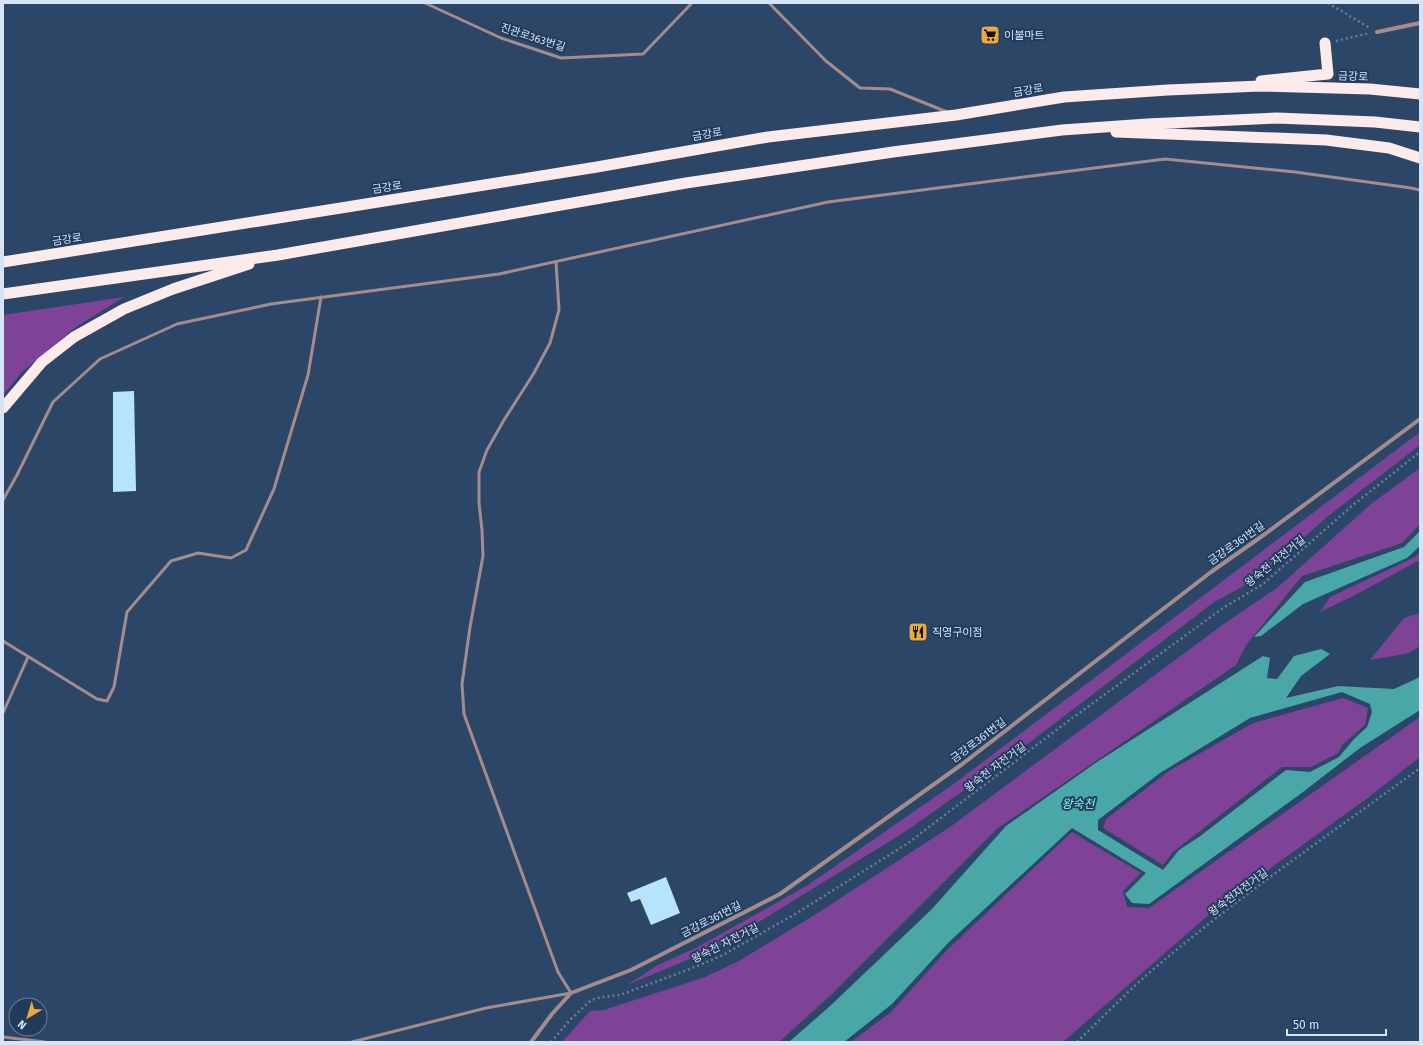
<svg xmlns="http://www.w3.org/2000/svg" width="1423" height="1045" font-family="'Fira Sans','Noto Sans KR',sans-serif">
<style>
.green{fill:#7e4397}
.water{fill:#49a7a7;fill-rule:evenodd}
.building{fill:#b6e3fd}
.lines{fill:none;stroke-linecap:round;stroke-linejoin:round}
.path{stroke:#687e9b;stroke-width:2.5;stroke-dasharray:2 3;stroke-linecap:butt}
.service{stroke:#a48c8d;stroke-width:3}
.minor{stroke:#a48c8d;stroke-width:4}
.trunk{stroke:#fdeaea;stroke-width:11}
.labels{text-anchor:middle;stroke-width:4;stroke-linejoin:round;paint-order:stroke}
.poi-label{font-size:11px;fill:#d5e4f9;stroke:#223b5b;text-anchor:start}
.street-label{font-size:11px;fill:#d5e4f9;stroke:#223b5b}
.water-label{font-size:12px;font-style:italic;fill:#85faf9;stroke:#223b5b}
</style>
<rect width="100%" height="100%" fill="#2c4667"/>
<path class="green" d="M124,297L76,327L22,372L3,395V315Z
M1420,432V445L1327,517L1259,578L1214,602L1004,762L903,833L718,947L627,985L658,965L698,947L808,885L955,783Z
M1420,468V524L1402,543L1302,576L1246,645L1236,665L998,828L832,994L779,1042H562L590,1011L604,1010L705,977L739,961L813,916L950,827L1225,623L1277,588L1371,504Z
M1420,552V560L1353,596L1320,612L1330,597L1415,557Z
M1420,613V646L1409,653L1370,660L1404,618Z
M1343,698L1368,708L1365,725L1342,745L1338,753L1311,767H1282L1173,852L1163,865L1103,828L1106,819L1169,771L1253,723Z
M1420,717V757L1365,800L1221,904L1063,1042H851L891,1012L947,950L1072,832L1141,873L1123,891L1127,907L1149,908Z"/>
<path class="water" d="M1420,531V546L1407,558L1303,604L1261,636L1254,637L1305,582L1404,547Z
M1321,649L1330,654L1301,676L1286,698L1338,686L1394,689L1420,677V710L1360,748L1303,792L1149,904L1132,903L1125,894L1146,873L1072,828L948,943L892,1004L844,1042H789L829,1007L931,910L1006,826L1097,762L1263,656L1270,658L1267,678L1277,679L1294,656ZM1342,692L1370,704L1372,712L1367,727L1354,739L1339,757L1310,772L1286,770L1199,837L1179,850L1163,870L1098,830V820L1160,773L1250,718Z"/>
<path class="building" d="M134,391L136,491L113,492V392Z
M666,877L680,913L651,925L640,899L631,902L627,893Z"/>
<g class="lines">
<path class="path" d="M1328,3L1370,28
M1336,41L1370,33
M551,1042L570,1020L591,1000L602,997L620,995L690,969L723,955L797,913L908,843L1067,722L1223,608L1263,584L1353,505L1420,452
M1077,1042C1101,1019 1124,995 1149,973C1235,899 1329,835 1420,768"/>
<path class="service" d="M425,3L501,38L561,58L643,54L692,3
M769,3L826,61L860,88L890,89L947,112
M3,500L17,475L53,402L100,359L177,324L271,304L499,274L828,202L1165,159L1295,172L1411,188L1420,190
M3,641L97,699L107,701L114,687L127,612L171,561L198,553L231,558L246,550L274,489L308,375L321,297
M3,713L28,657
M3,1037L45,1042
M352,1042L486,1008L571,993L558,972L464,714L462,684L470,627L483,556L482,530L479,503V472L487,450L504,420L534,373L550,343L559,310L556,262"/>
<path class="minor" d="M1377,32L1420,23
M531,1042L552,1014L571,993L631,970L780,894L961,765L1211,572L1265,534L1420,419"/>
<path class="trunk" d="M1261,81L1328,74L1325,43
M1116,132L1326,140L1389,148L1420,158
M3,262L597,167L768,137L956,115L1064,97L1168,90L1260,86L1370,89L1420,94
M3,294L278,255L686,183L893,152L1062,130L1147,124L1277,118L1375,122L1420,127
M3,408L42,362L74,337L124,309L173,289L249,264"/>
</g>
<defs>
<g id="supermarket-square" transform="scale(1)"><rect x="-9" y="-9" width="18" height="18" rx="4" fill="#eca93b" stroke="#223b5b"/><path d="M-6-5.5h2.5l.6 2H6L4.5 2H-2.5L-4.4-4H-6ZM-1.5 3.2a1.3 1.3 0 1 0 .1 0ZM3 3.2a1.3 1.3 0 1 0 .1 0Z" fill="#111"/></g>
<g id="restaurant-square" transform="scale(1)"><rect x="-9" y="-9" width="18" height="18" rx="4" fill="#eca93b" stroke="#223b5b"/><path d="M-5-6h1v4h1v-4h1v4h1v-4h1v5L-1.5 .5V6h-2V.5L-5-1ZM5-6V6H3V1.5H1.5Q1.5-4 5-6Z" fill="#111"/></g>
</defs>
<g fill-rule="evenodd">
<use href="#supermarket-square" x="990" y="35"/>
<use href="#restaurant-square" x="918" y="632"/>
</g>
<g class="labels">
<g class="poi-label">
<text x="1004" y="39">이불마트</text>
<text x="932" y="636">직영구이점</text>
</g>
<g class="street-label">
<text transform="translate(533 37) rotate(18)" y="4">진관로363번길</text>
<text transform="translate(1353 76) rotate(2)" y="4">금강로</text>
<text transform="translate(1028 90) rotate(-10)" y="4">금강로</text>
<text transform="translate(707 134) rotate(-10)" y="4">금강로</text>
<text transform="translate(387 187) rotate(-9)" y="4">금강로</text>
<text transform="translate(67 239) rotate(-9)" y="4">금강로</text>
<text transform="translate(1236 543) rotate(-35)" y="4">금강로361번길</text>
<text transform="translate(1275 561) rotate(-39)" y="4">왕숙천 자전거길</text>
<text transform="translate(978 740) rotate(-37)" y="4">금강로361번길</text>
<text transform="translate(995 767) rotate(-37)" y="4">왕숙천 자전거길</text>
<text transform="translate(1238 892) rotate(-37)" y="4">왕숙천자전거길</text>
<text transform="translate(711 919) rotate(-27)" y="4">금강로361번길</text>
<text transform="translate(725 943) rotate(-27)" y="4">왕숙천 자전거길</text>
</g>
<g class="water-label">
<text x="1078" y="808">왕숙천</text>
</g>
</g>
<rect width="1423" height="1045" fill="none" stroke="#d5e4f9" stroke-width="8"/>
<g transform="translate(28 1017) rotate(218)"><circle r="19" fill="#223b5b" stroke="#6a7f9a"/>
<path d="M0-3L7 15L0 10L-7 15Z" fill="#eca93b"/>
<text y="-6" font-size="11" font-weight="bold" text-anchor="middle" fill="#d5e4f9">N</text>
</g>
<path d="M1287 1029v6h99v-6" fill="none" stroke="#d5e4f9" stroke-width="2"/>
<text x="1293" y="1029" font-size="12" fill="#d5e4f9" stroke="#223b5b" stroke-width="3" paint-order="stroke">50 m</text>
</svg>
